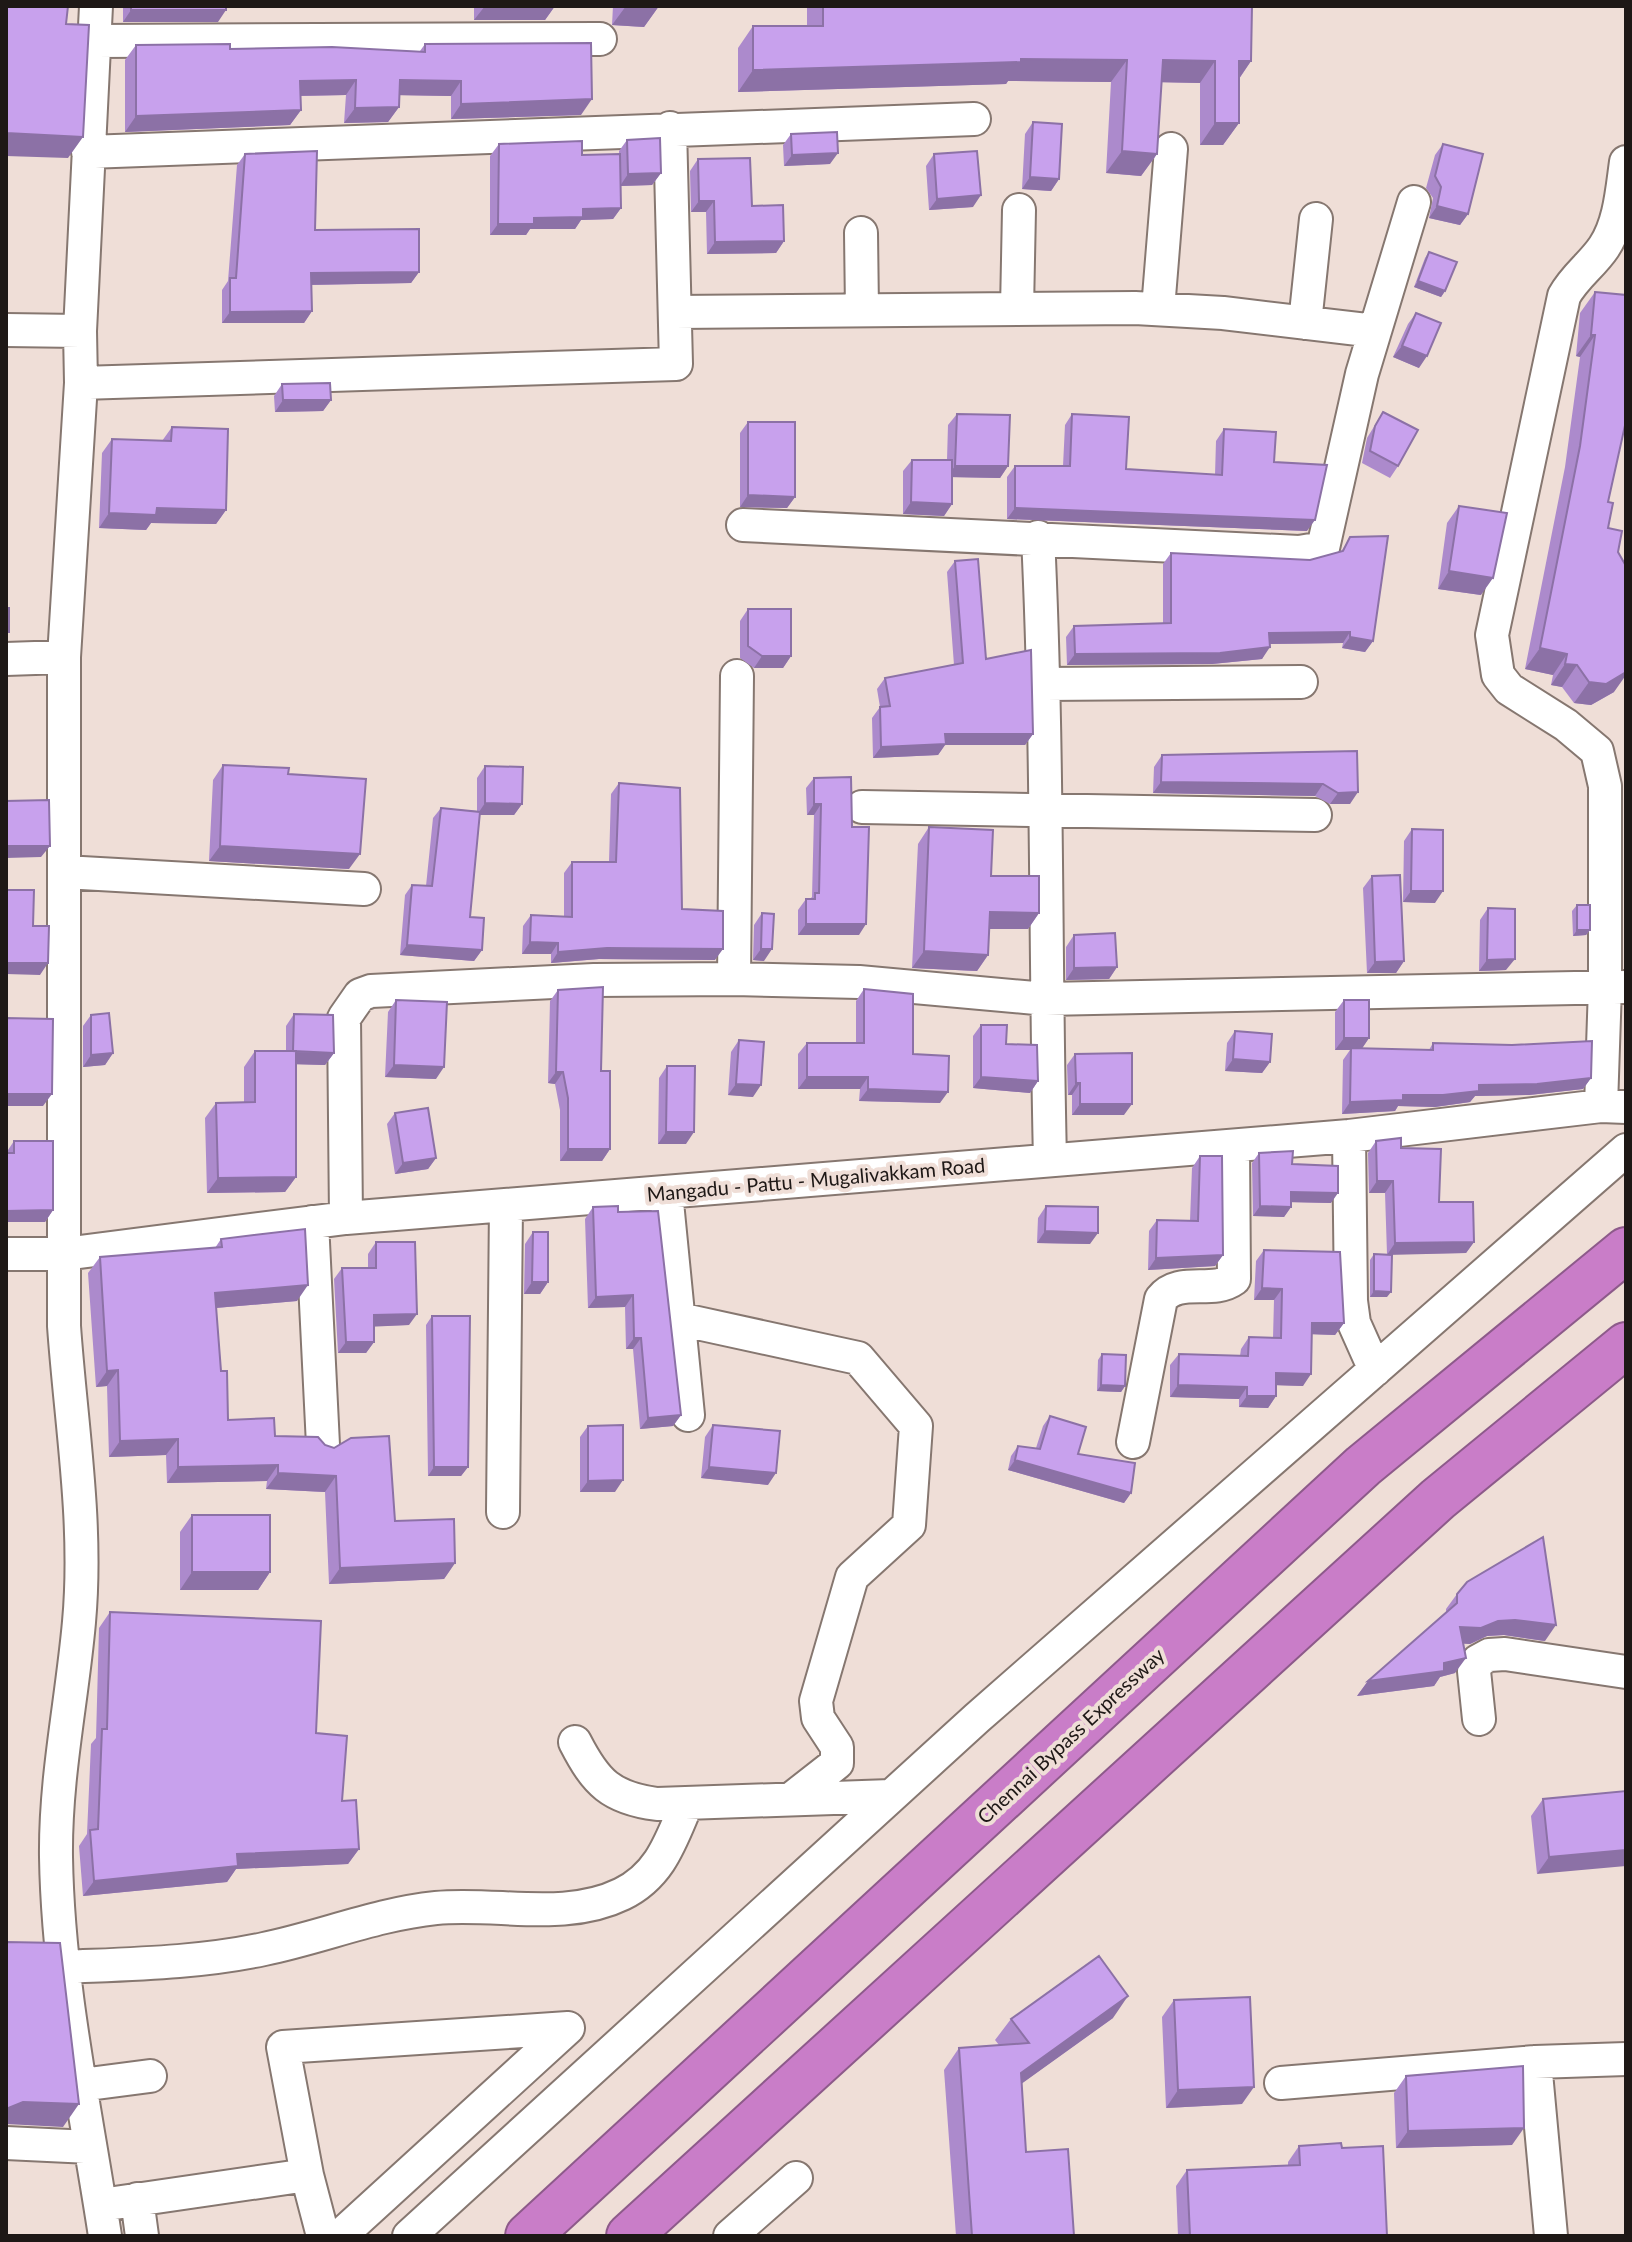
<svg xmlns="http://www.w3.org/2000/svg" width="1632" height="2242" font-family="Lato,sans-serif">
<style>
.lines{fill:none;stroke-linecap:round;stroke-linejoin:round}
.minor-casing{stroke:#867770;stroke-width:36}
.highway-casing{stroke:#8d5a8a;stroke-width:48}
.minor{stroke:#fff;stroke-width:32}
.highway{stroke:#c97dc8;stroke-width:44}
.wall{fill:#ac8acc}
.shaded-wall{fill:#8c71a6}
.building{fill:#c8a1ed;stroke:#8c71a6;stroke-width:2}
.labels{text-anchor:middle;stroke-width:8;stroke-linejoin:round;paint-order:stroke}
.street-label{font-size:20px;fill:#1e1816;stroke:#efded7}
</style>
<rect width="100%" height="100%" fill="#efded7"/>
<g class="lines">
<g class="minor-casing">
<path id="minor" d="M96,6L80,331L81,383L64,657V1326C71,1425 88,1523 79,1622C72,1701 55,1777 56,1857C58,1984 86,2111 105,2236
M94,41L600,39
M88,152L974,119
M861,233L862,310
M1017,309L1019,210
M1158,309L1171,149
M675,312L1135,308L1223,313L1375,331
M1305,323L1316,219
M6,330L80,331
M81,383L676,364L670,128
M743,525L1299,552L1323,548L1362,374L1414,202
M1038,537C1048,745 1045,952 1050,1160
M6,659L64,657
M1045,684L1301,682
M862,807L1315,815
M64,872L364,889
M734,979L737,676
M1601,1106L1605,987V786L1597,751L1566,725L1509,689L1498,675L1492,635L1564,296C1575,276 1592,265 1604,247C1620,223 1622,190 1626,162
M1349,1136L1351,1301L1354,1323L1375,1370
M666,1192L688,1415
M346,1218L344,1018L360,995L371,991L594,980L734,979L859,982L1046,999L1626,987
M312,1222L323,1445
M6,1254H64L346,1218L1349,1136L1601,1106L1626,1107
M679,1319L858,1358L916,1426L909,1525L852,1577L816,1701L818,1718L837,1747V1763L791,1799
M1133,1442L1161,1299C1179,1276 1212,1295 1234,1279L1233,1146
M503,1512L506,1205
M1479,1719L1474,1671L1478,1661L1489,1655L1505,1654L1626,1672
M575,1742C596,1783 611,1798 657,1804L891,1796
M65,1967C131,1964 199,1963 264,1949C322,1937 377,1914 436,1908C497,1902 565,1922 622,1894C661,1875 671,1840 687,1803
M1535,2062L1551,2236
M1281,2083L1535,2062L1626,2059
M81,2085L150,2076
M6,2143L90,2147
M307,2175L283,2047L568,2028
M137,2199L142,2236
M101,2205L307,2175L323,2236
M340,2236L568,2028
M409,2236L977,1718L1626,1150
M730,2236L796,2178"/>
</g>
<g class="highway-casing">
<path id="highway" d="M528,2236L1363,1466L1626,1250
M629,2236L1438,1499L1626,1345"/>
</g>
<use href="#minor" class="minor"/>
<use href="#highway" class="highway"/>
</g>
<path class="wall" d="M123,6H131L218,22H123Z
M474,6H555L545,20H474Z
M613,6H659L644,27L612,25Z
M807,6H1252L1251,61L1239,79V123L1223,145H1200V83L1161,82L1157,154L1141,176L1106,173L1111,82L1008,81L1006,84L738,92V48L753,26H807Z
M425,44L581,115L451,119V96L399,95V107L388,122L344,123L346,95L301,96V110L290,125L125,132V60L136,45L230,49L420,51Z
M1033,122L1059,179L1051,191L1022,189L1025,134Z
M791,134L830,164L784,166L783,145Z
M627,140L661,173L652,185L621,186V208L613,219L581,220L575,229H530L526,235H490V156L499,144L582,155L619,154V151Z
M1443,144L1468,214L1460,225L1429,218L1433,198L1426,188L1435,155Z
M245,154L315,230L419,272L411,283L311,285L312,311L304,323H222V290L228,281L237,165Z
M934,154L973,207L929,210L926,166Z
M698,159L752,206L784,241L776,253L707,254L706,212H691L690,171Z
M1429,252L1445,291L1441,297L1414,287L1425,258Z
M1595,292L1608,502V528L1618,552L1614,692L1591,705L1574,703L1562,687L1551,685L1553,675L1525,669L1565,467L1580,357L1576,356L1580,313Z
M1416,313L1419,368L1393,357L1408,324Z
M282,384L331,400L323,411L275,412L274,396Z
M1383,412L1398,466L1390,478L1362,463L1367,438Z
M957,414L1008,466L1000,478L952,477V504L944,516L903,514V471L912,460H947L948,425Z
M1072,414L1126,469L1215,475L1216,441L1224,429L1274,462L1307,531L1007,519V477L1015,466H1063L1065,425Z
M748,422L795,497L787,508L740,507V433Z
M172,427L226,510L216,524L151,523L146,530L99,528L102,453L112,439L162,441Z
M1459,506L1481,595L1438,589L1447,523Z
M1350,537L1373,641L1365,652L1342,648L1343,643L1270,644L1262,659L1212,664L1067,665L1066,637L1074,626L1163,623V564L1171,553L1310,560L1341,552Z
M955,561L986,659L1033,734L1025,745H945L938,755L873,758L872,718L880,707L877,689L885,678L954,665L947,572Z
M748,609L791,656L783,668H754L740,658V621Z
M1357,751L1350,804H1330L1315,796L1153,793L1154,767L1162,755Z
M223,765L288,774L349,869L209,861L213,780Z
M485,766L522,804L514,815H480L470,917L482,950L474,961L400,955L405,895L412,885L426,886L433,818L441,808L477,811V778Z
M814,778L852,827L859,935H798V910L806,899H810L812,897L814,815H807L806,788Z
M619,783L682,909L715,960L599,959L551,963V954H522L523,926L531,915L564,917V873L572,862H609L611,794Z
M929,827L1039,913L1028,929H989L988,955L977,971L912,968L918,844Z
M1412,829L1435,903L1403,902L1404,841Z
M1372,876L1404,961L1396,973H1367L1363,888Z
M1577,905L1590,930L1586,935L1573,936L1572,911Z
M1488,908L1506,970L1479,971L1480,920Z
M762,913L764,961L753,960L754,925Z
M1074,935L1117,967L1109,979L1066,980V947Z
M864,989L913,1054L940,1103L859,1101L860,1089H798V1054L807,1043H856V1001Z
M558,990L601,1071L610,1149L602,1161H560V1110L555,1084L548,1083L550,1001Z
M396,1000L436,1079L385,1077L388,1012Z
M1344,1000L1369,1038L1362,1048L1429,1050L1433,1043L1591,1078L1583,1089L1529,1095L1475,1096L1470,1102L1435,1107L1398,1106L1395,1111L1342,1114L1343,1060L1350,1050H1335V1012Z
M294,1014L334,1053L325,1065L296,1064V1177L285,1192L207,1193L205,1118L216,1103L244,1102V1067L255,1051H286V1026Z
M91,1015L113,1053L105,1065L83,1067V1026Z
M981,1025L1006,1044L1038,1081L1030,1093L973,1088V1036Z
M1235,1031L1270,1062L1262,1073L1225,1071L1227,1043Z
M739,1040L753,1097L728,1095L731,1052Z
M1075,1054L1124,1115H1072V1095H1068L1067,1065Z
M667,1066L686,1144H658L659,1078Z
M395,1113L436,1158L428,1169L395,1174L387,1124Z
M14,1141L53,1210L45,1222H6V1153Z
M1376,1141L1401,1148L1439,1202L1474,1242L1466,1253L1389,1254L1387,1297H1370V1260L1374,1254H1387L1385,1193H1369L1368,1153Z
M1259,1153L1292,1164L1331,1203L1291,1202V1207L1284,1217L1253,1216L1252,1163Z
M1200,1156L1223,1255L1215,1266L1148,1270L1149,1231L1157,1220L1190,1221L1192,1168Z
M1046,1206L1090,1244L1037,1243L1038,1218Z
M593,1207L618,1212L681,1415L673,1426L640,1429L633,1349H626L625,1307L588,1308L585,1219Z
M533,1232L548,1282L540,1294H524L525,1244Z
M221,1239L297,1301L216,1308L221,1371L228,1420L275,1436L318,1437L395,1521L455,1563L444,1579L329,1584L325,1492L266,1489L267,1481L167,1483L166,1455L109,1457L107,1386L96,1387L88,1273L100,1257L215,1248Z
M376,1242L409,1325L374,1326V1342L366,1353H338L334,1279L342,1268H368V1254Z
M1264,1250L1344,1323L1335,1335L1312,1334L1303,1386L1276,1385V1396L1268,1408L1239,1407V1399L1170,1397V1365L1179,1354L1240,1356L1241,1349L1249,1337L1273,1338L1274,1300H1254L1256,1261Z
M432,1316L468,1467L461,1476H428L426,1325Z
M1102,1354L1125,1386L1121,1392L1097,1391L1098,1360Z
M1050,1416L1078,1454L1131,1493L1124,1503L1008,1470L1011,1456L1018,1446L1036,1448L1043,1426Z
M713,1425L768,1485L701,1478L705,1437Z
M588,1426L615,1492H580V1437Z
M192,1515L270,1572L258,1590H180V1532Z
M1457,1594L1545,1641L1504,1635L1487,1636L1470,1644L1463,1643L1455,1673L1440,1677L1434,1686L1357,1696L1368,1681L1446,1612V1609Z
M110,1612L316,1733L359,1849L348,1864L236,1869L227,1882L83,1896L79,1846L87,1834L91,1744L96,1738L99,1628Z
M1626,1791L1537,1874L1531,1816L1543,1799Z
M1174,2000L1242,2104L1166,2108L1162,2017Z
M1113,2018L1022,2083L1026,2152L1074,2236H956L944,2070L959,2048L999,2045L995,2040L1011,2019Z
M1406,2076L1512,2145L1396,2148L1394,2093Z
M1299,2146L1342,2148L1387,2236H1178L1176,2186L1187,2170L1288,2166V2162Z"/>
<path class="shaded-wall" d="M485,6H555L545,20H474Z
M626,6H659L644,27L612,25Z
M131,10H226L218,22H123Z
M1021,59L1127,60L1111,82L1008,81L1006,84L738,92L753,70Z
M1163,60L1215,61L1200,83L1147,82Z
M1239,61H1251L1236,83Z
M356,80L346,95L290,96L300,81Z
M400,80L461,81L451,96L389,95Z
M592,99L581,115L451,119L461,104Z
M399,107L388,122L344,123L355,108Z
M301,110L290,125L125,132L136,116Z
M1215,123H1239L1223,145H1200Z
M6,133L83,137L68,158L6,156Z
M1122,151L1157,154L1141,176L1106,173Z
M838,153L830,164L784,166L792,155Z
M661,173L652,185L620,186L628,174Z
M1030,177L1059,179L1051,191L1022,189Z
M981,195L973,207L929,210L937,199Z
M699,201H714L706,212H691Z
M1437,206L1468,214L1460,225L1429,218Z
M621,208L613,219L581,220L575,229H530L526,235H490L498,224L583,209Z
M784,241L776,253L707,254L715,242Z
M419,272L411,283L303,285L311,273Z
M1418,281L1445,291L1441,297L1414,287Z
M312,311L304,323H222L230,312Z
M1591,335H1595L1580,357L1576,356Z
M1402,346L1427,356L1419,368L1393,357Z
M283,400H331L323,411L275,412Z
M955,466H1008L1000,478L947,477Z
M748,495L795,497L787,508L740,507Z
M911,502L952,504L944,516L903,514Z
M157,508L226,510L216,524L151,523L146,530L99,528L109,513Z
M1015,508L1315,520L1307,531L1007,519Z
M1449,571L1493,578L1481,595L1438,589Z
M1350,632L1343,643L1261,644L1269,633Z
M1350,637L1373,641L1365,652L1342,648Z
M1270,647L1262,659L1212,664L1067,665L1075,654Z
M1540,648L1567,654L1553,675L1525,669Z
M762,656H791L783,668H754Z
M1565,664L1577,665L1562,687L1551,685Z
M1626,672V675L1614,692L1591,705L1574,703L1589,682Z
M945,734H1033L1025,745H945L938,755L873,758L881,747Z
M1161,782L1323,784L1315,796L1153,793Z
M1358,792L1350,804H1330L1338,793Z
M485,803L522,804L514,815H477Z
M814,804H821L814,815H807Z
M6,846H50L41,857L6,858Z
M220,846L360,854L349,869L209,861Z
M1411,891H1443L1435,903L1403,902Z
M990,912L1039,913L1028,929H978Z
M806,924H866L859,935H798Z
M1577,930H1590L1586,935L1573,936Z
M530,942L558,943L551,954H522Z
M407,945L482,950L474,961L400,955Z
M607,948L723,949L715,960L599,959L551,963L558,952Z
M761,949H772L764,961L753,960Z
M924,951L988,955L977,971L912,968Z
M1515,959L1506,970L1479,971L1487,960Z
M1404,961L1396,973H1367L1375,962Z
M6,963H48L40,975L6,974Z
M1117,967L1109,979L1066,980L1074,968Z
M1344,1038H1369L1361,1050H1335Z
M293,1052L334,1053L325,1065L285,1064Z
M113,1053L105,1065L83,1067L91,1055Z
M1233,1059L1270,1062L1262,1073L1225,1071Z
M394,1065L444,1067L436,1079L385,1077Z
M556,1072H563L555,1084L548,1083Z
M807,1077H868L860,1089H798Z
M981,1077L1038,1081L1030,1093L973,1088Z
M1591,1078L1583,1089L1529,1095L1475,1096L1470,1102L1435,1107L1398,1106L1395,1111L1342,1114L1350,1102L1479,1085Z
M1076,1083H1080L1072,1095H1068Z
M736,1084L761,1085L753,1097L728,1095Z
M868,1089L948,1092L940,1103L859,1101Z
M6,1094H52L43,1106H6Z
M1080,1104H1132L1124,1115H1072Z
M666,1132H694L686,1144H658Z
M568,1149H610L602,1161H560Z
M436,1158L428,1169L395,1174L403,1163Z
M296,1177L285,1192L207,1193L218,1178Z
M1377,1181H1393L1385,1193H1369Z
M1291,1192L1338,1193L1331,1203L1284,1202Z
M1260,1206L1291,1207L1284,1217L1253,1216Z
M53,1210L45,1222H6V1211Z
M1045,1231L1098,1233L1090,1244L1037,1243Z
M1474,1242L1466,1253L1387,1255L1395,1243Z
M1223,1255L1215,1266L1148,1270L1156,1258Z
M532,1282H548L540,1294H524Z
M308,1285L297,1301L203,1309L215,1293Z
M1262,1288L1282,1289L1274,1300H1254Z
M1374,1291L1391,1292L1387,1297H1370Z
M633,1295L625,1307L588,1308L596,1297Z
M417,1314L409,1325L366,1327L374,1315Z
M1312,1323H1344L1335,1335L1304,1334Z
M634,1338H641L633,1349H626Z
M346,1342H374L366,1353H338Z
M118,1370L107,1386L96,1387L107,1371Z
M1276,1373L1311,1374L1303,1386L1268,1385Z
M1101,1385L1125,1386L1121,1392L1097,1391Z
M1178,1385L1247,1387L1239,1399L1170,1397Z
M1247,1396H1276L1268,1408L1239,1407Z
M681,1415L673,1426L640,1429L648,1418Z
M178,1439L166,1455L109,1457L120,1441Z
M1015,1460L1131,1493L1124,1503L1008,1470Z
M278,1465L267,1481L167,1483L178,1467Z
M434,1467H468L461,1476H428Z
M709,1467L776,1473L768,1485L701,1478Z
M278,1473L336,1476L325,1492L266,1489Z
M623,1480L615,1492H580L588,1481Z
M455,1563L444,1579L329,1584L340,1568Z
M192,1572H270L258,1590H180Z
M1515,1620L1556,1625L1545,1641L1504,1635L1487,1636L1470,1644L1449,1643L1460,1627L1498,1621Z
M1466,1658L1455,1673L1440,1677L1434,1686L1357,1696L1368,1681Z
M359,1849L348,1864L236,1869L227,1882L83,1896L94,1881L237,1854Z
M1626,1850V1866L1537,1874L1549,1857Z
M1128,1996L1113,2018L1006,2095L1021,2073Z
M1254,2087L1242,2104L1166,2108L1178,2090Z
M23,2102L79,2104L63,2127L6,2124V2109Z
M1524,2128L1512,2145L1396,2148L1408,2131Z"/>
<path class="building" d="M6,6H68L66,24L89,25L83,137L6,133Z
M131,6H226V10H131Z
M823,6H1252L1251,61H1239V123H1215V61L1163,60L1157,154L1122,151L1127,60L1021,59V62L753,70V26H823Z
M591,43L592,99L461,104V81L400,80L399,107L355,108L356,80L300,81L301,110L136,116V45L230,44V49L332,47L425,52V44Z
M1033,122L1062,124L1059,179L1030,177Z
M837,132L838,153L792,155L791,134Z
M660,138L661,173L628,174L627,140Z
M582,141V155L620,154L621,208L583,209V217L534,218V224H498L499,144Z
M1443,144L1483,154L1468,214L1437,206L1441,187L1435,176Z
M317,151L315,230L419,229V272L311,273L312,311L230,312V278H236L245,154Z
M977,151L981,195L937,199L934,154Z
M750,158L752,206L783,205L784,241L715,242L714,201H699L698,159Z
M1429,252L1457,262L1445,291L1418,281Z
M1595,292L1626,295V421L1608,502L1613,503L1608,528L1622,531L1618,552L1626,566V672L1606,684L1589,682L1577,665L1565,664L1567,654L1540,648L1580,446L1595,335H1591Z
M1416,313L1441,323L1427,356L1402,346Z
M330,383L331,400H283L282,384Z
M1383,412L1418,430L1398,466L1370,451L1375,426Z
M957,414L1010,415L1008,466H955Z
M1072,414L1129,417L1126,469L1222,475L1224,429L1276,432L1274,462L1327,465L1315,520L1015,508V466H1070Z
M748,422H795V497L748,495Z
M172,427L228,429L226,510L157,508L156,515L109,513L112,439L171,441Z
M912,460H952V504L911,502Z
M1459,506L1507,513L1493,578L1449,571Z
M1388,536L1373,641L1350,637V632L1269,633L1270,647L1220,653L1075,654L1074,626L1171,623V553L1310,560L1343,551L1350,537Z
M978,559L986,659L1031,650L1033,734H945L946,744L881,747L880,707L890,706L885,678L963,663L955,561Z
M6,608H9V632H6Z
M748,609H791V656H762L748,646Z
M1357,751L1358,792L1338,793L1323,784L1161,782L1162,755Z
M223,765L289,768L288,774L366,779L360,854L220,846Z
M485,766L523,767L522,804L485,803Z
M851,777L852,827H869L866,924H806V899H815V893H819L821,804H814V778Z
M619,783L680,788L682,909L723,911V949L607,948L558,952V943L530,942L531,915L572,917V862H616Z
M49,800L50,846H6V801Z
M441,808L480,812L470,917L484,918L482,950L407,945L412,885L432,886Z
M929,827L993,830L991,876H1039V913L990,912L988,955L924,951Z
M1412,829L1443,830V891H1411Z
M1400,875L1404,961L1375,962L1372,876Z
M6,890H34L33,926H49L48,963H6Z
M1577,905H1590V930H1577Z
M1488,908L1515,909V959L1487,960Z
M762,913L774,914L772,949H761Z
M1115,933L1117,967L1074,968V935Z
M603,987L601,1071H610V1149H568V1098L563,1072H556L558,990Z
M864,989L913,994V1054L949,1056L948,1092L868,1089V1077H807V1043H864Z
M396,1000L447,1002L444,1067L394,1065Z
M1344,1000H1369V1038H1344Z
M109,1013L113,1053L91,1055V1015Z
M294,1014L333,1015L334,1053L293,1051Z
M6,1018L53,1019L52,1094H6Z
M981,1025H1007L1006,1044L1037,1045L1038,1081L981,1077Z
M1235,1031L1272,1034L1270,1062L1233,1059Z
M739,1040L764,1042L761,1085L736,1084Z
M1592,1041L1591,1078L1537,1084L1479,1085V1091L1443,1095H1403V1100L1350,1102L1351,1048L1433,1050V1043L1512,1045Z
M255,1051H296V1177L218,1178L216,1103L255,1102Z
M1132,1053V1104H1080V1083H1076L1075,1054Z
M667,1066H695L694,1132H666Z
M428,1108L436,1158L403,1163L395,1113Z
M1401,1138V1148L1441,1149L1439,1202H1473L1474,1242L1395,1243L1393,1181H1377L1376,1141Z
M14,1141H53V1210L6,1211V1153H14Z
M1293,1151L1292,1164L1338,1166V1193L1291,1192V1207L1260,1206L1259,1153Z
M1200,1156H1222L1223,1255L1156,1258L1157,1220L1198,1221Z
M618,1206V1212L658,1211L681,1415L648,1418L641,1338H634L633,1295L596,1297L593,1207Z
M1046,1206L1098,1207V1233L1045,1231Z
M305,1229L308,1285L215,1293L221,1371H227L228,1420L274,1418L275,1436L318,1437L325,1445L334,1448L351,1438L389,1436L395,1521L454,1519L455,1563L340,1568L336,1476L278,1473V1465L178,1467V1439L120,1441L118,1370L107,1371L100,1257L222,1247L221,1239Z
M533,1232H548V1282H532Z
M376,1242H415L417,1314L374,1315V1342H346L342,1268H376Z
M1264,1250L1340,1252L1344,1323H1312L1311,1374L1276,1373V1396H1247V1387L1178,1385L1179,1354L1248,1356L1249,1337L1281,1338L1282,1289L1262,1288Z
M1374,1254L1392,1255L1391,1292L1374,1291Z
M432,1316H470L468,1467H434Z
M1102,1354L1126,1355L1125,1386L1101,1385Z
M1050,1416L1086,1427L1078,1454L1135,1463L1131,1493L1015,1460L1018,1446L1040,1449Z
M623,1425V1480L588,1481V1426Z
M713,1425L780,1431L776,1473L709,1467Z
M192,1515H270V1572H192Z
M1543,1537L1556,1625L1515,1620L1498,1621L1481,1628L1460,1627L1466,1658L1444,1663V1671L1368,1681L1457,1603V1594L1467,1582Z
M110,1612L321,1621L316,1733L347,1736L342,1801L356,1800L359,1849L237,1854L238,1866L94,1881L90,1830L98,1829L102,1729H107Z
M1626,1791V1850L1549,1857L1543,1799Z
M6,1942L60,1943L79,2104L23,2102L6,2109Z
M1099,1956L1128,1996L1021,2073L1026,2152L1068,2149L1074,2236H972L959,2048L1029,2043L1011,2019Z
M1250,1997L1254,2087L1178,2090L1174,2000Z
M1523,2066L1524,2128L1408,2131L1406,2076Z
M1341,2143L1342,2148L1383,2146L1387,2236H1190L1187,2170L1300,2165L1299,2146Z"/>
<g class="labels">
<g class="street-label">
<text transform="translate(816 1180) rotate(-5)" y="7">Mangadu - Pattu - Mugalivakkam Road</text>
<text transform="translate(1071 1736) rotate(-43)" y="7">Chennai Bypass Expressway</text>
</g>
</g>
<rect width="1632" height="2242" fill="none" stroke="#1e1816" stroke-width="16"/>
</svg>
